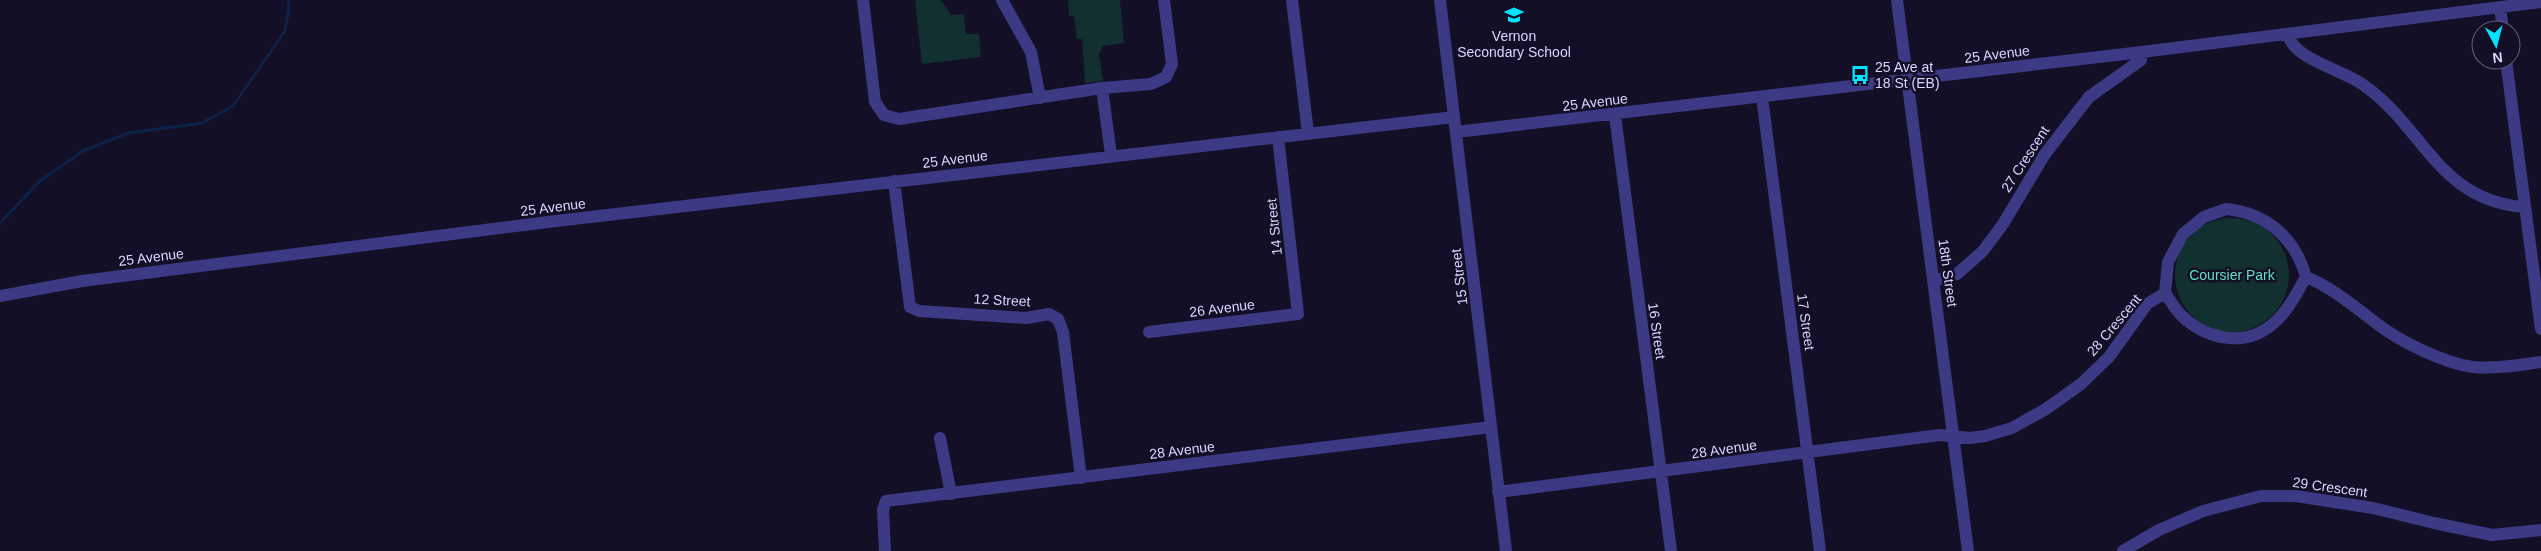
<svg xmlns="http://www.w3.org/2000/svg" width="2541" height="551" font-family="Helvetica,sans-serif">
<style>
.green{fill:#12302f}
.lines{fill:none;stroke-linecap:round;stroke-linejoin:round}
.stream{stroke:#0c2248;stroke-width:3}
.minor{stroke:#3d3a85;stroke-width:12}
.labels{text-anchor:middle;stroke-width:5;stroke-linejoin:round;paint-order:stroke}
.poi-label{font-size:14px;fill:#d9d4ff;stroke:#130f26}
.street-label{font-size:14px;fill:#d9d4ff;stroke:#130f26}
.park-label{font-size:14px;fill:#5fe0c0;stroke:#130f26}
</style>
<rect width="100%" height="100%" fill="#130f26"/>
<path class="green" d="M915,0H941L951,15L964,14L966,34H979L981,57L922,64Z
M1068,0H1120L1124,43L1103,46L1099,54L1103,81L1085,83L1082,39H1077L1074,16H1069Z
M2175 275a57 57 0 1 1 114 0a57 57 0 1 1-114 0Z"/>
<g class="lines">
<path class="stream" d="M0,223L40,181L83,151L128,133L202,123L233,106L285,31L289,8L288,0"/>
<path class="minor" d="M863,0L875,102L884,115L899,119L1102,88L1151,84L1166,77L1172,64L1164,0
M1002,0L1031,52L1040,98
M1292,0L1308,133
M1440,0L1506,551
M1897,0L1968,551
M2500,7L2503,30
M2288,35C2295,60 2341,69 2362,84C2424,126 2437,200 2524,207
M2506,60L2541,329
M1102,88L1111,155
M1762,97L1820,551
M1615,115L1671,551
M1456,132L2142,52L2541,2
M894,181L910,307L919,311L1026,318L1049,314L1058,319L1063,332L1081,478
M2226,209C2267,213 2295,238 2306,277C2296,295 2285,317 2266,329C2239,347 2203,337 2181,315C2175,309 2170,300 2165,293L2168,262L2183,234L2204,217Z
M2306,277C2333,288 2352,305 2376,323C2399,341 2443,363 2473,367C2496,369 2518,365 2541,362
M1934,281L1957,274L1983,251L2003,224L2045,154L2089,97L2141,60L2142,52
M0,296L82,281L556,221L1454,117
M1149,332L1298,314L1278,137
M940,438L951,494
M1498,492L1940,435L1970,438L1985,436L2012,428L2046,409L2081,384L2109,357L2147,304L2165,293
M885,551L883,510L886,501L1491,427
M2123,551L2159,530L2203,511L2261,496H2296L2373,508L2434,523L2492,535L2541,530"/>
</g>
<defs>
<g id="school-bare" transform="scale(1.5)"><path d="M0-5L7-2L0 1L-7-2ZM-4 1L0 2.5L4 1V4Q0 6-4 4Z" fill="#00e5ff" stroke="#130f26" stroke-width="2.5" paint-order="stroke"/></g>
<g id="bus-bare" transform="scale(1.5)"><path d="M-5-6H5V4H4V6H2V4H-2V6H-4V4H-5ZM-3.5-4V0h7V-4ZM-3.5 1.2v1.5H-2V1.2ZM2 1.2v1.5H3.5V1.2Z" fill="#00e5ff" stroke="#130f26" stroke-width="2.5" paint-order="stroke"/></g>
</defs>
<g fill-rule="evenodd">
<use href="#school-bare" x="1514" y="15"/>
<use href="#bus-bare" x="1860" y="75"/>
</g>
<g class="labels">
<g class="poi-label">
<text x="1514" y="41">Vernon<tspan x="1514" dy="16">Secondary School</tspan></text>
<text x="1875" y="72" text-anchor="start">25 Ave at<tspan x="1875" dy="16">18 St (EB)</tspan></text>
</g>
<g class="street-label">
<text transform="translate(1997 54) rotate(-7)" y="5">25 Avenue</text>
<text transform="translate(1595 102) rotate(-7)" y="5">25 Avenue</text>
<text transform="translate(955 159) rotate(-7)" y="5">25 Avenue</text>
<text transform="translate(2025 159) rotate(-57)" y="5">27 Crescent</text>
<text transform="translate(553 207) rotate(-7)" y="5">25 Avenue</text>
<text transform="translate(1274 227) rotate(-96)" y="5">14 Street</text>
<text transform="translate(151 257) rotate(-7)" y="5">25 Avenue</text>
<text transform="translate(1948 273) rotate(82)" y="5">18th Street</text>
<text transform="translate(1459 277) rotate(-97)" y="5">15 Street</text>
<text transform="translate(1002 300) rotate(3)" y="5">12 Street</text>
<text transform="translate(1222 308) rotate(-7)" y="5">26 Avenue</text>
<text transform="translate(1806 322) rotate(82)" y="5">17 Street</text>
<text transform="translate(2114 325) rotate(-50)" y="5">28 Crescent</text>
<text transform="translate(1657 331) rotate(82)" y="5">16 Street</text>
<text transform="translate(1724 449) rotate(-8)" y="5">28 Avenue</text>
<text transform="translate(1182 450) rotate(-7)" y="5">28 Avenue</text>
<text transform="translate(2330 487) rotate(8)" y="5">29 Crescent</text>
</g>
<g class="park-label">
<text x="2232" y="280">Coursier Park</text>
</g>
</g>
<g transform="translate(2496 45) rotate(173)"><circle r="24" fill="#130f26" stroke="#625e7d"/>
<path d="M0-4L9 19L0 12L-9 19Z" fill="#00e5ff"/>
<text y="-8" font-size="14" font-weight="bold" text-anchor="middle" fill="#d9d4ff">N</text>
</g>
</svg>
